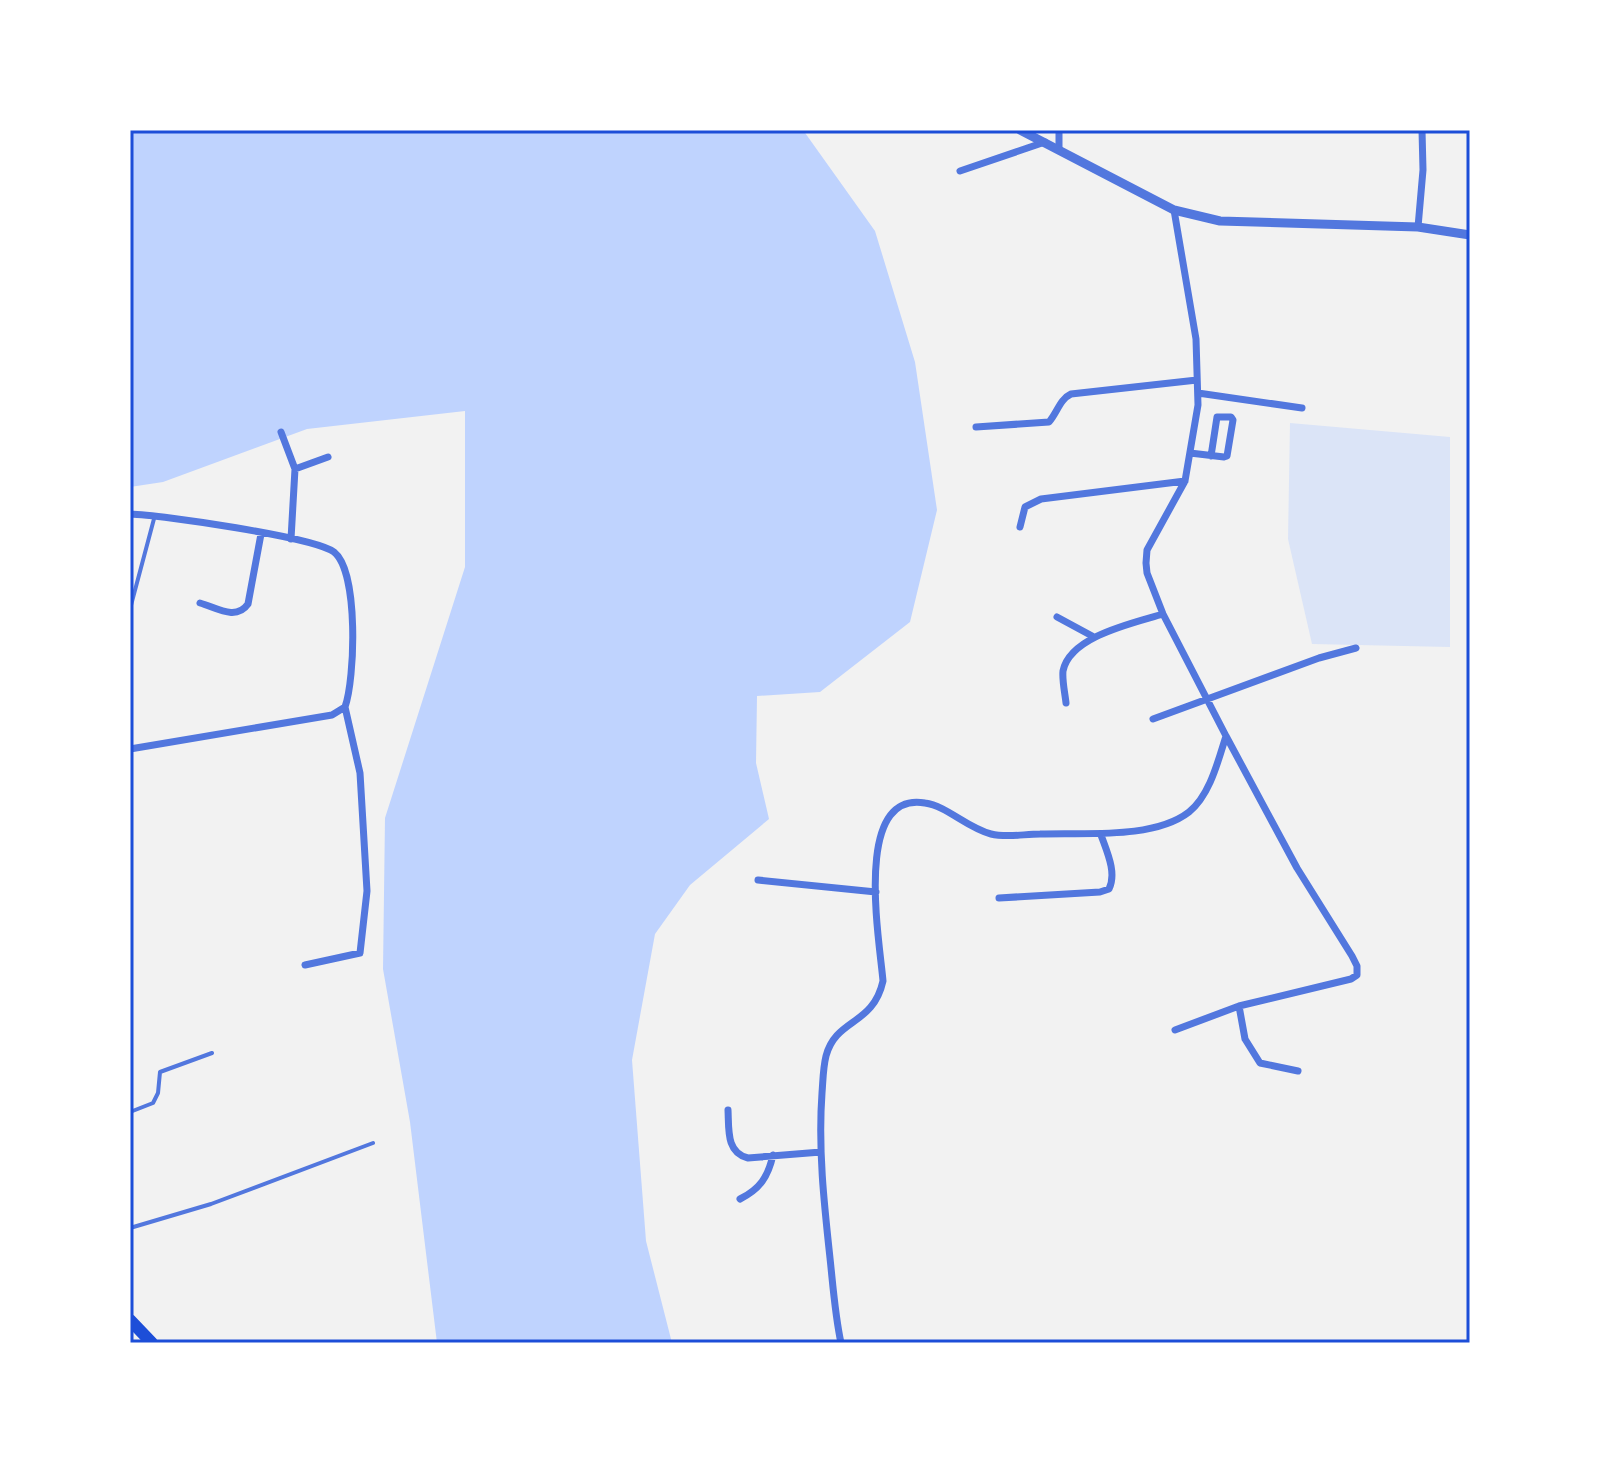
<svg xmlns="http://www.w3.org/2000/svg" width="1600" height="1473" font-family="'Exo 2',sans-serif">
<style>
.green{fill:#dbe4f7}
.water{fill:#bfd3fe}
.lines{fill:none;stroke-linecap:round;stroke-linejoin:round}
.service{stroke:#5277de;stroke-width:4}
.minor{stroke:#5277de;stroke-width:7}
.tertiary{stroke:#5277de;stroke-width:9}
.primary{stroke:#1d4ed8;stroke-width:12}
.neatline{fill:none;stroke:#1d4ed8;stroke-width:3}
</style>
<rect width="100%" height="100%" fill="#f2f2f2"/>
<path class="green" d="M1290,423L1450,437V647L1312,644L1288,539Z"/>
<path class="water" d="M130,130H803L875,231L915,362L937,510L910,622L820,692L757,696L756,763L769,819L690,885L655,934L632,1060L646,1241L672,1343H437L410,1122L383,969L385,818L465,567V411L307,429L163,482L130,487Z"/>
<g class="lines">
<path class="service" d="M130,609L155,515
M130,1112L153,1103L158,1093L160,1072L212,1053
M130,1228L211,1204L373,1143"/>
<path class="minor" d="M1059,130V149
M960,171L1045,142
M1418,227L1423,170L1422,130
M1198,393L1302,408
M976,427L1049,422C1057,413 1060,399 1071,394L1197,380
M281,432L295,469L291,539
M1190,453L1224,457L1227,456L1233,420L1231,417H1217L1211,456
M295,469L328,457
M130,514C161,515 314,537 334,552C359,572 355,679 345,707L332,715L130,749
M1020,527L1025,507L1041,499L1185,481
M200,603C217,608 236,621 248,604L261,534
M1057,617L1094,637
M1066,703C1065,693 1062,681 1063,671C1070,636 1134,623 1163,614
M1153,719L1319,658L1356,648
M758,880L876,892
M999,898L1100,892L1109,889C1117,873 1107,852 1101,835
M305,965L360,953L367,891L360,773L345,707
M1239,1006L1245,1039L1260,1063L1298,1071
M1175,1030L1239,1006L1351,979L1357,975V966L1352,956L1297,868L1226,736
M728,1110C729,1129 726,1153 748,1158L821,1152
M740,1199C760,1189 768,1177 773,1155
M841,1343C835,1315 833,1286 830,1258C824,1203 818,1148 822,1093C823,1081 823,1068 826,1056C836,1018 873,1026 883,981C880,943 852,790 925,803C947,806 967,828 991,834C1007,838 1024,834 1040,834C1082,832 1153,840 1189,812C1210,795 1218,761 1226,736L1163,614L1147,573L1146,563L1147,550L1185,481L1198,405L1196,339L1174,210"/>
<path class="tertiary" d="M1020,130L1174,210L1220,221L1418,227L1470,235"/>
<path class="primary" d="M130,1320L152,1343"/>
</g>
<rect width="1600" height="1473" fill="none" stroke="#ffffff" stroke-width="264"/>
<rect x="132" y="132" width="1336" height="1209" class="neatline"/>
</svg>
